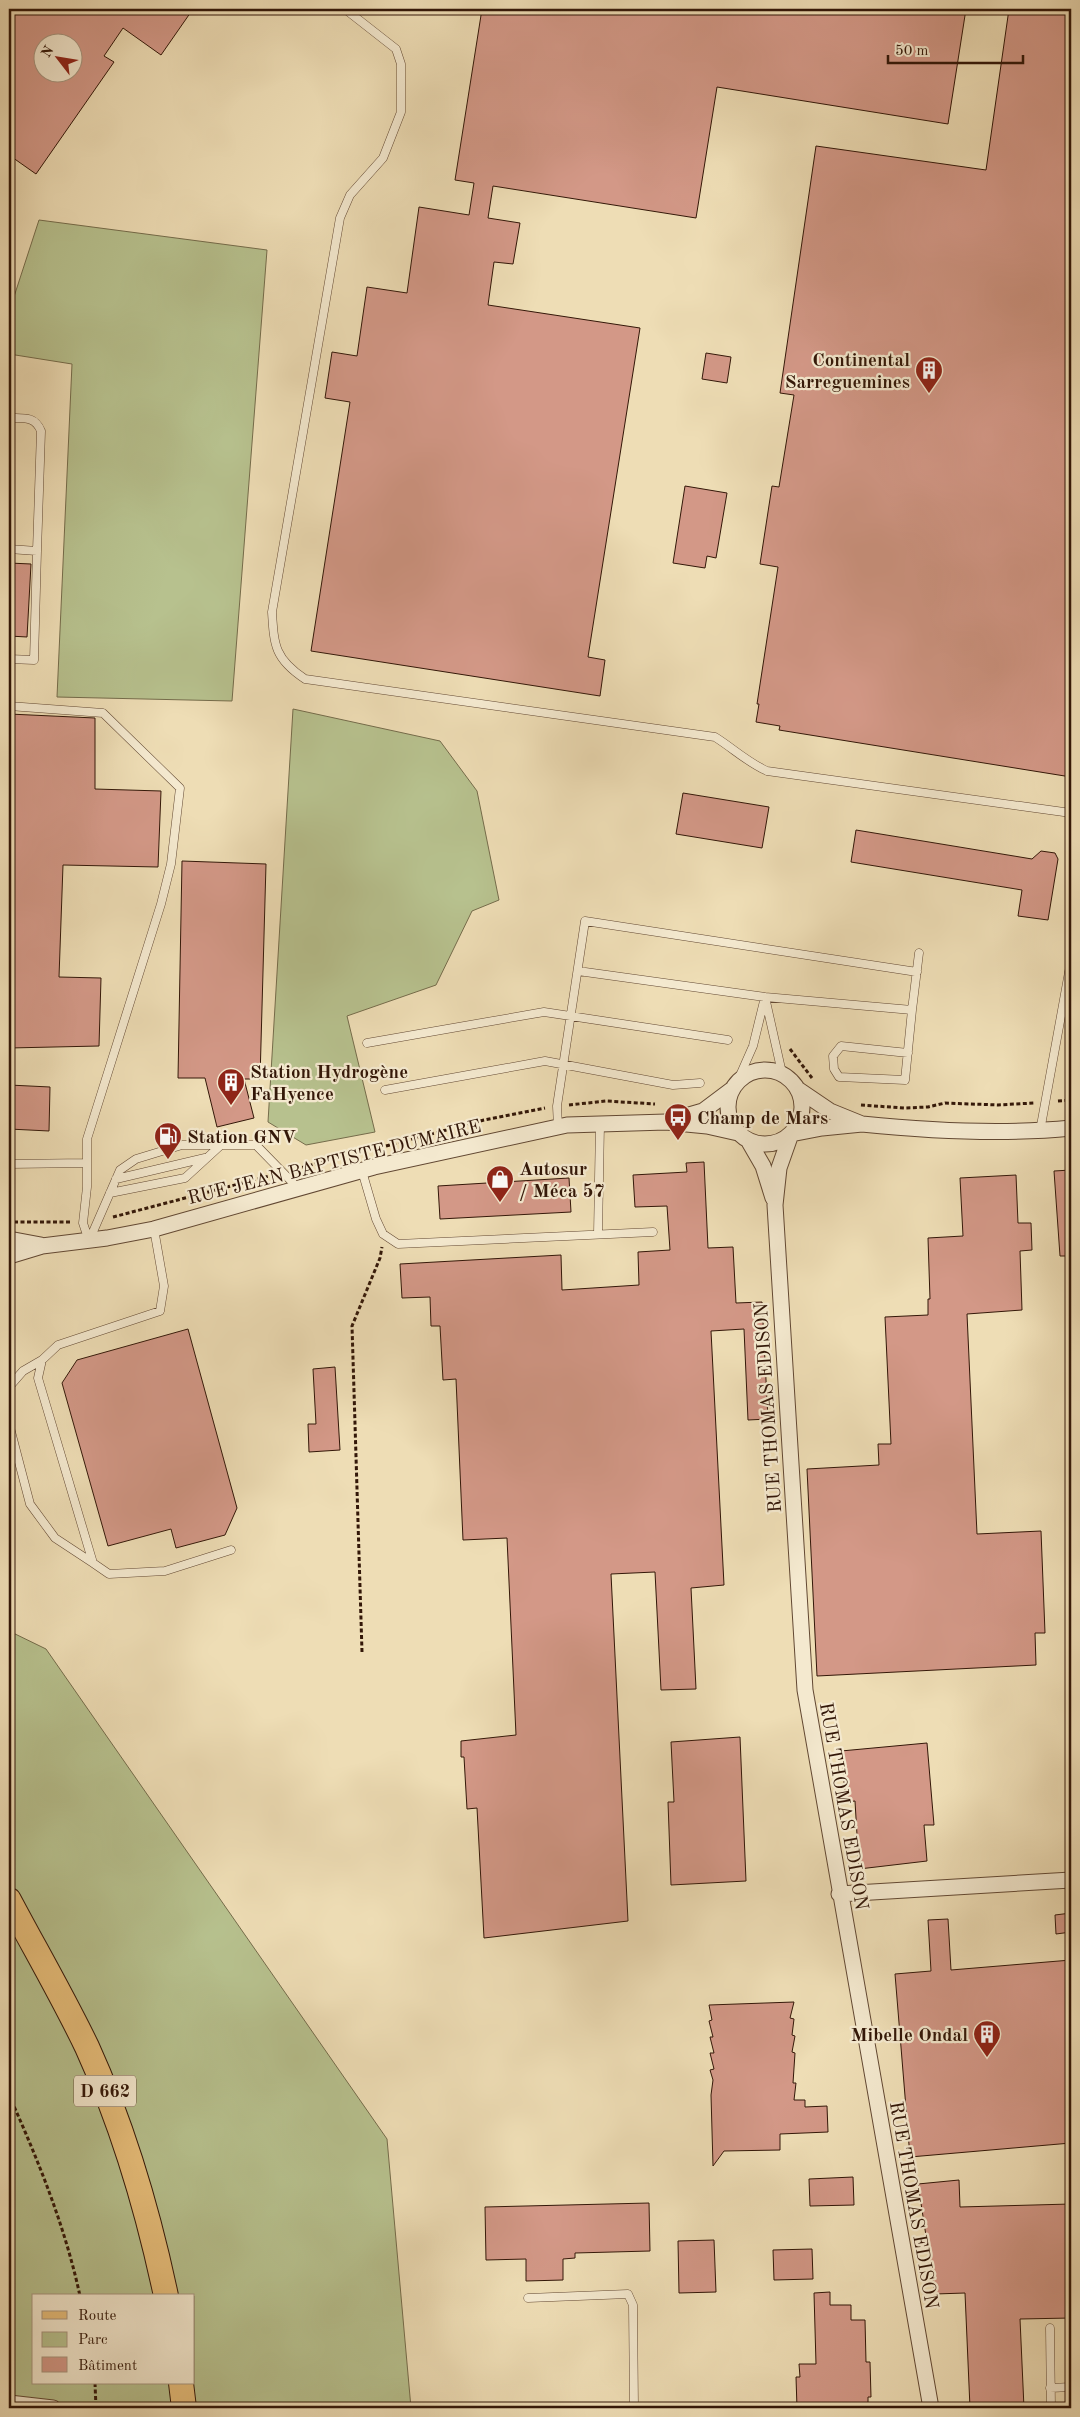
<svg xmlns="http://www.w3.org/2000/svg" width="1080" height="2417" font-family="'Old Standard TT',serif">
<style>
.green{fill:#b7c18e;stroke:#756c4b;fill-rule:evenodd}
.building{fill:#d39887;stroke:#331708;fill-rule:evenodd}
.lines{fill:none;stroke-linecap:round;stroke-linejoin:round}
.lane-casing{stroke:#624833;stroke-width:9}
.street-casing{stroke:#624833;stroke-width:17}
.primary-casing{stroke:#331708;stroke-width:26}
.path{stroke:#331708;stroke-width:3;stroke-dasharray:4 2.5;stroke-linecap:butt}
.lane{stroke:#f4e9cf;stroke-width:8}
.street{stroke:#f4e9cf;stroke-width:15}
.primary{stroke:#e7be7a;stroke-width:24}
.labels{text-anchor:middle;stroke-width:4.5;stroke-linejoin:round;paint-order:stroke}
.shield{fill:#f4e9cf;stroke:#6d5644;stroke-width:1}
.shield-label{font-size:18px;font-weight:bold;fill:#331708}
.poi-label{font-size:19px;font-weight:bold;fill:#331708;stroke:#f4e9cf;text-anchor:start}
.street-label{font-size:19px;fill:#331708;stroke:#f4e9cf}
</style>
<rect width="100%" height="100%" fill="#eeddb5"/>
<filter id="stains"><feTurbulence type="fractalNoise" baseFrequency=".004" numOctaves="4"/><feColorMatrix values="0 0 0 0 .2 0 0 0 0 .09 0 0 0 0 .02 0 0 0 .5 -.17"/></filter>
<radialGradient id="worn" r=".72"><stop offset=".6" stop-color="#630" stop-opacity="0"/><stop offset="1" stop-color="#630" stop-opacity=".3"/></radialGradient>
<path class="green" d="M39,220L267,250L232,701L57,697L72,364L9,354V312Z
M293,709L440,741L477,791L499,900L472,911L436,985L347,1016L375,1132L306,1145L268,1122Z
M9,1631L46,1649L387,2139L411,2408H9ZM34,2296H194V2383H34Z"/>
<path class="building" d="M9,9H193L161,55L123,28L104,56L114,62L36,174L9,155ZM42,42H72V72H42Z
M482,9H966L948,124L717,87L696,218L493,186L488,218L520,223L513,264L494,262L488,305L640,328L588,657L605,660L600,696L311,651L350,402L325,398L332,352L357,356L367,287L407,293L419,207L469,215L474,183L455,180Z
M1009,9H1071V777L779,730L780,726L756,722L759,704H757L778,567L760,564L772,486L779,487L794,395L780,393L816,146L986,170Z
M706,353L731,357L727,383L702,379Z
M685,486L727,493L716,558L707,556L705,568L673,563Z
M9,563L31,564L27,637L9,636Z
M9,714L95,718V789L161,791L158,867L63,865L59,977L101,978L99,1046L9,1048Z
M683,793L769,807L762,848L676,834Z
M856,830L1032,859L1041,851L1055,853L1058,859L1048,920L1018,916L1022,890L851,862Z
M182,861L266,864L260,1079H244L254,1118L217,1127L205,1078H178Z
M9,1085L50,1087L49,1131L9,1129Z
M704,1162L708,1248L733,1247L736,1303L762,1302L768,1419L748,1420L744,1329L711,1331L724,1585L691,1588L696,1689L661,1690L655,1572L611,1574L628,1921L484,1938L477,1808L467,1809L464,1757H461V1741L516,1735L507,1538L463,1540L456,1379L443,1380L440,1326H431L430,1297L402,1298L400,1264L561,1255L562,1290L639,1285L638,1252L670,1250L667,1206L635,1207L633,1175L687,1172L686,1163Z
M1071,1170V1256H1060L1054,1171Z
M1016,1175L1018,1223H1031L1032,1250L1020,1251L1022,1310L967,1314L977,1534L1041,1531L1045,1633H1035L1036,1665L817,1676L807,1469L879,1465L878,1444H891L885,1317L928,1315V1299H930L928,1238L963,1236L960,1178Z
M569,1178L571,1212L440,1219L438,1186Z
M188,1329L237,1508L225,1535L176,1548L171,1529L108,1546L62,1383L77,1360Z
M335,1367L340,1450L309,1452L308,1424H316L313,1369Z
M740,1737L746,1881L671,1885L668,1802H674L671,1742Z
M927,1743L934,1825H924L927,1861L859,1869L855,1801L846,1802L841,1751Z
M1071,1913V1932L1056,1934L1055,1915Z
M948,1919L951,1970L1071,1960V2143L910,2157L895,1974L931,1971L928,1920Z
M794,2002L790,2018L794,2019L792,2035L795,2036L792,2052L795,2053L793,2083H796L794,2100H805V2107L827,2106L828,2132L780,2134V2150L724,2151L713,2166L711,2095L713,2080L710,2070L714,2069L710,2053H714L710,2037H713L709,2021L712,2020L709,2005Z
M853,2177L854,2205L810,2206L809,2179Z
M959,2180L960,2207L1071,2204V2318L1020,2319L1024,2408H970L965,2293L935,2294L918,2184Z
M649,2203L650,2251L575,2253V2258L563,2259V2280L526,2281V2259L486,2260L485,2207Z
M714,2240L716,2292L679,2293L678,2241Z
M812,2249L813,2279L774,2280L773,2250Z
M830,2292V2305H851V2320H865L866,2362H870L871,2397H868V2408H797L796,2377H800L799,2364H816L814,2293Z"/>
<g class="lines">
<g class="lane-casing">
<path id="lane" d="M345,9L396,49L401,64V112L383,158L350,195L340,218L272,612C274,646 275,659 305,679L715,737C734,749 747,762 767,771L1071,813
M9,418C24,418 35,416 41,431L37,551L9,549
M9,659L34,660L37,551
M9,706L103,713L180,788L171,864L161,904L87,1139V1187L83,1223L89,1241
M578,971L765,997L912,1010L905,1080L839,1077L834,1069L833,1056L841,1046L908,1053
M912,1010L919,953
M367,1043L544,1012L728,1040
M738,1080L753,1046L765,997L782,1073
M385,1090L545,1061L673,1085L700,1083
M558,1127L557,1106L585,921L917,972
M1040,1131L1071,961
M9,1164L87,1163
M362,1171L376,1219L383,1234L398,1244L653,1232
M116,1179L205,1158
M110,1193L185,1178L221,1145
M154,1229L164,1286L160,1311L58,1345L42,1360L38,1378L93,1563L109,1574L165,1571L231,1550
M598,1234L600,1124
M89,1241L120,1170L136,1159L182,1145H256L298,1188
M9,1387L23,1371L42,1360
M9,1424L30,1504L55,1538L93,1563
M528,2298L628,2294L633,2305L634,2408
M1050,2328L1051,2408
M1050,2388L1071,2387"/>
</g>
<g class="street-casing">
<path id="street" d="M728 1107a37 37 0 1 1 74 0a37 37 0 1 1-74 0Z
M799,1090L830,1111L862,1124L822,1128L791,1134L779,1168L775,1205L805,1690L931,2408
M672,1120L703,1111L731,1090
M862,1124C931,1131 1002,1135 1071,1128
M748,1140L763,1166L773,1198
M9,1239L41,1245
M9,1256L42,1246L107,1238L154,1229L374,1167L567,1125L666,1122L707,1126L738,1133
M839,1894L1071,1880
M9,2403L53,2408"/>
</g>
<g class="primary-casing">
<path id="primary" d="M9,1900C35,1949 63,1997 87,2047C123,2126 148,2211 166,2296
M181,2383L184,2408"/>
</g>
<path class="path" d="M790,1049L812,1078
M1058,1101L1071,1100
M569,1105L606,1101L655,1104
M861,1105L904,1108L928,1107L945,1103L998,1105L1034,1103
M386,1146L484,1120L545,1108
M296,1169L334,1159
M113,1217L269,1176
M14,1222H71
M362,1652L352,1326L380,1258L382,1247
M9,2095C38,2160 65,2226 80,2296
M95,2383L96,2408"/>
<use href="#lane" class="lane"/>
<use href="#street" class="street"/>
<use href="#primary" class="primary"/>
</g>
<defs>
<g id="building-pin" transform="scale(1.4375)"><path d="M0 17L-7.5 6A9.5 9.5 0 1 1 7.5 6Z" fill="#8f2418" stroke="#f4e9cf"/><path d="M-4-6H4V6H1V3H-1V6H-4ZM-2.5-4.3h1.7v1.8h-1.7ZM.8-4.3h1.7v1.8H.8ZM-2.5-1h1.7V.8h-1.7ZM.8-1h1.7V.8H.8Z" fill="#fff"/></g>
<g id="bus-pin" transform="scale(1.4375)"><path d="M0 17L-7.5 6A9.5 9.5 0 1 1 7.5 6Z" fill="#8f2418" stroke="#f4e9cf"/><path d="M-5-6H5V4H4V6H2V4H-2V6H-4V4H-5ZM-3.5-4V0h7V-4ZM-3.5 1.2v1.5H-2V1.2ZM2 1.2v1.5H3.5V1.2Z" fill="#fff"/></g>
<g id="fuel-pin" transform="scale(1.4375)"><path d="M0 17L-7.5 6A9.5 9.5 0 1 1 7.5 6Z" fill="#8f2418" stroke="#f4e9cf"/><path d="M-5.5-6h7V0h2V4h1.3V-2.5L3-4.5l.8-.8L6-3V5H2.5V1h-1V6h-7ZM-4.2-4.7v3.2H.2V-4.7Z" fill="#fff"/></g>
<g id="shop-pin" transform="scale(1.4375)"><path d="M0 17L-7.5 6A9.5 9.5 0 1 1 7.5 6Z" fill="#8f2418" stroke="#f4e9cf"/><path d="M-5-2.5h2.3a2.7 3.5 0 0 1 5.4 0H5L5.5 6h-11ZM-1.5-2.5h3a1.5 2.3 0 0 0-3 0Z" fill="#fff"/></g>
</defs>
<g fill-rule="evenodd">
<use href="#building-pin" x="929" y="370"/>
<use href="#building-pin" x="231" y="1082"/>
<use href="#bus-pin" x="678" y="1117"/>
<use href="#fuel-pin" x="168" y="1136"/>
<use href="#shop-pin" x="500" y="1179"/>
<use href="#building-pin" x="987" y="2034"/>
</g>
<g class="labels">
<rect class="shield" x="74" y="2075.5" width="62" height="31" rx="4"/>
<g class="shield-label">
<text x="105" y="2097">D 662</text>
</g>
<g class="poi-label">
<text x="910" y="366" text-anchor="end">Continental<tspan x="910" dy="22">Sarreguemines</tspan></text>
<text x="250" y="1078">Station Hydrogène<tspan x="250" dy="22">FaHyence</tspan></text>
<text x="697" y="1124">Champ de Mars</text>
<text x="187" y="1143">Station GNV</text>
<text x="519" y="1175">Autosur<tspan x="519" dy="22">/ Méca 57</tspan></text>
<text x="968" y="2041" text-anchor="end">Mibelle Ondal</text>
</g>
<g class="street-label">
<text transform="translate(334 1161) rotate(-14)" y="7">RUE JEAN BAPTISTE DUMAIRE</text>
<text transform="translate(767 1408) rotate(-94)" y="7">RUE THOMAS EDISON</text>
<text transform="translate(845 1806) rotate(80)" y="7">RUE THOMAS EDISON</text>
<text transform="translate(915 2205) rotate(80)" y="7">RUE THOMAS EDISON</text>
</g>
</g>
<rect width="1080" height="2417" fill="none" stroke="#eeddb5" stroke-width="30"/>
<rect x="10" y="10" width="1060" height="2397" fill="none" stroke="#331708" stroke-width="2.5"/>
<rect x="15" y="15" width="1050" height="2387" fill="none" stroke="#331708"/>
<rect x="32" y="2294" width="162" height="90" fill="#f4e9cf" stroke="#a7957f"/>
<rect x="42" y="2311" width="25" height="8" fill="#e7be7a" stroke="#a7957f"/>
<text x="78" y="2320" font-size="15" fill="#331708">Route</text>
<rect x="42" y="2332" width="25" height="15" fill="#b7c18e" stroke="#a7957f"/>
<text x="78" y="2344" font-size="15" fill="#331708">Parc</text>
<rect x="42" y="2357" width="25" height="15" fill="#d39887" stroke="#a7957f"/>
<text x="78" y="2370" font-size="15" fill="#331708">Bâtiment</text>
<g transform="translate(58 58) rotate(301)"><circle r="24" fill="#f4e9cf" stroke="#a7957f"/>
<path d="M0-4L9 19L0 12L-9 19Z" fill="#8f2418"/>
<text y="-8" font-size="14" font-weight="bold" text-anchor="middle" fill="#331708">N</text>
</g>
<path d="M888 55v8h135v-8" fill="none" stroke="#331708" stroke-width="2.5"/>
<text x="895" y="55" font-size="15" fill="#331708" stroke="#f4e9cf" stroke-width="4" paint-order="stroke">50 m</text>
<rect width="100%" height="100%" filter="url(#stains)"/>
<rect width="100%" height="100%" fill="url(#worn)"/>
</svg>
